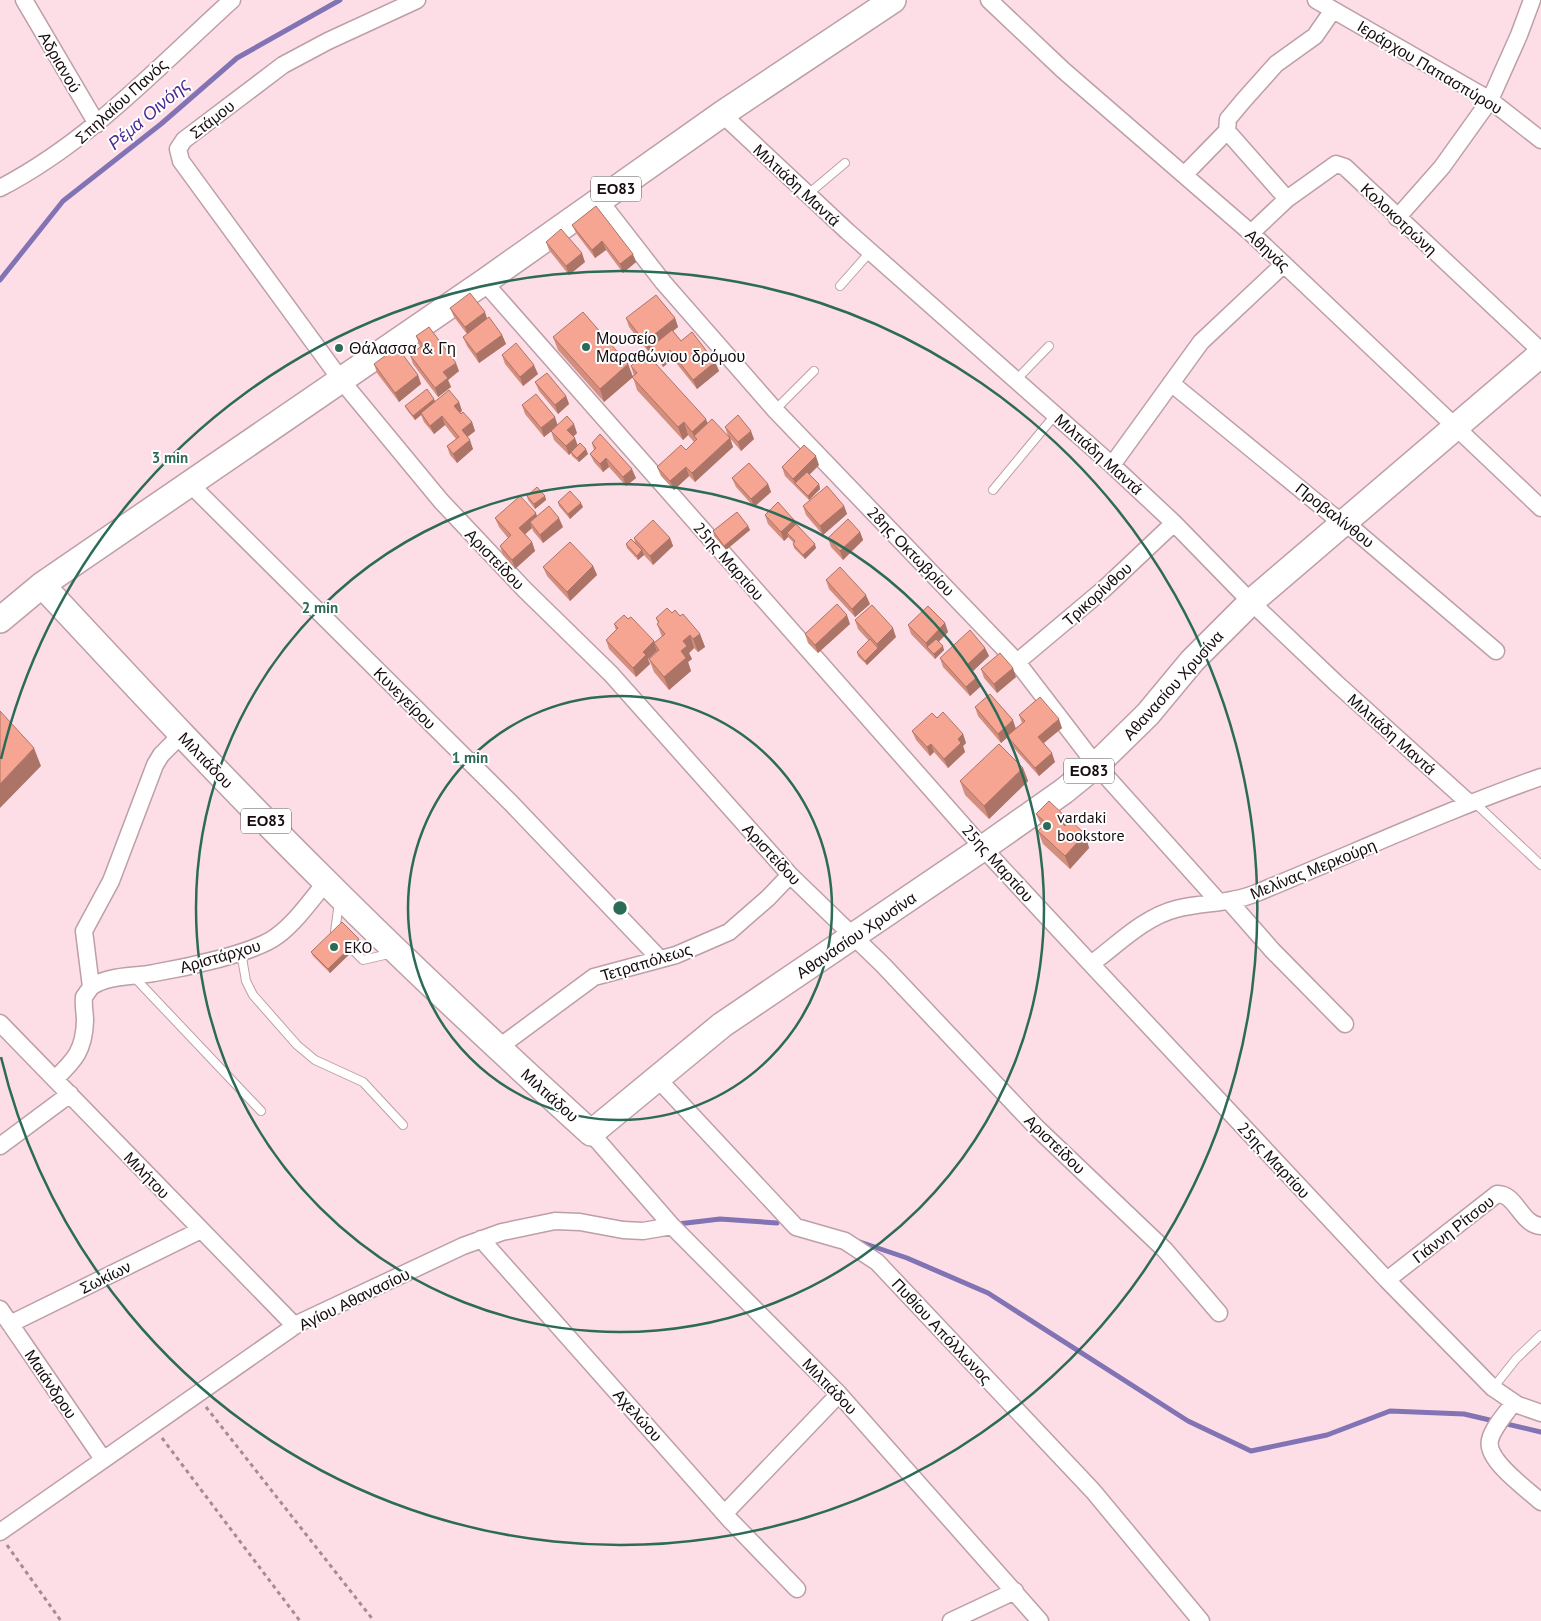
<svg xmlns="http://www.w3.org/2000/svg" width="1541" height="1621" font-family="'PT Sans',sans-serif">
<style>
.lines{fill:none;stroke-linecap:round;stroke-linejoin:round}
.stream{stroke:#8274b4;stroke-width:5}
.lane-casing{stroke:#bd9fa7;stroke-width:10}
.street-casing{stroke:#bd9fa7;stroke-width:19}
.primary-casing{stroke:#bd9fa7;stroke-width:28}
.path{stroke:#a38c93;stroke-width:3;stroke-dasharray:4 4;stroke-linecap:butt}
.lane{stroke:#fff;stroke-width:8}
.street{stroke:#fff;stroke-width:16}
.primary{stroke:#fff;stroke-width:25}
.wall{fill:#d48e7e}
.shaded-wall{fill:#ac7466}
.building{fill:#f6a592;stroke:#ac7466}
.ring{fill:none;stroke:#2c6b58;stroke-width:2.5}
.poi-dot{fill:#2c6b58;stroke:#fff;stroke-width:2}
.labels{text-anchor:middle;stroke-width:4;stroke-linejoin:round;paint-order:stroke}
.shield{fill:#fff;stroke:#5c5557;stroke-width:1}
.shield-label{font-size:15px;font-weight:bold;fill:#160c0f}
.street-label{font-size:16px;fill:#160c0f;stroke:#fff}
.poi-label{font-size:16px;fill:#160c0f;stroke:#fff;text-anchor:start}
.water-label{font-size:18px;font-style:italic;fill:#4c2e93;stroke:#fff}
.centre{fill:#2c6b58;stroke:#fff;stroke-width:2.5}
.ring-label{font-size:15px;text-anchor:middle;font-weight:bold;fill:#2c6b58;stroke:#fff;stroke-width:4;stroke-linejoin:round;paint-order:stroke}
</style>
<rect width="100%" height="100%" fill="#fddde6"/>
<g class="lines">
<path class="stream" d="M0,280L63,201L161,124L237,58L340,0
M678,1224L720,1219L777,1223
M857,1241L907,1258L988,1293L1188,1421L1251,1451L1327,1435L1390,1411L1464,1414L1541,1432"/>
<g class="lane-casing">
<path id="lane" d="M807,195L845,163
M840,286L870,252
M1016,380L1049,346
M775,410L814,371
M993,490L1055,415
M1474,802L1541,865
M339,902L335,932L339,936
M347,944L363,960L393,953
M241,952L246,981L253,995L297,1045L315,1060L363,1082L403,1125
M134,977L261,1111
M1493,1388L1516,1359L1541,1335"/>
</g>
<g class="street-casing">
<path id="street" d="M24,0L97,124
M417,0L328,41L283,65L184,140L178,149L181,161L341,380L441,501L525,590L611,674L790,875L883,965L1037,1128L1165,1250L1219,1313
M989,0L1063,70L1251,233L1541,508
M1316,0L1490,100L1541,140
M722,114L847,231L1112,465L1174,523L1251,602L1336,683L1469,803
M1227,131L1287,199
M1185,174L1227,131L1228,119L1243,101L1276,64L1315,36L1333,10
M0,188C89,142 158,67 232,0
M600,201L663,282L775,410L1017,662L1096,765L1219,902
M1397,218L1442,167L1490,100L1519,35L1532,0
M1251,233L1287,199L1336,164L1345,167L1541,351
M484,282L983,848L1091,964L1387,1280L1493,1388L1518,1405L1541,1413
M1171,383L1332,515L1352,528L1496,651
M1112,465L1201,342L1284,264
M189,483L511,803L660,959
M1017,662L1104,589L1174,523
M1229,901L1272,950L1345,1024
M1091,964C1117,945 1144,917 1176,909C1202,902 1229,904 1254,894C1350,855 1444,811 1541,777
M91,987C108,975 133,977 154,973C184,968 255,953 277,936C296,922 311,900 326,882
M0,1023L295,1326
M498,1048L594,977L676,955L729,932L768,898L790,875
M657,1078L796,1227L845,1241L877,1262L1093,1491L1201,1621
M55,1079C75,1060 84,1050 85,1021C85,1013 83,1005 84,997L91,987L84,931L111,881L155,765L161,755L181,735
M591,1133L672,1226L839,1394L1040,1621
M0,1146L70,1094
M481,1239L731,1521L797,1589
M1387,1280L1497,1194C1516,1193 1521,1225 1541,1226
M0,1309L103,1459
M10,1324L201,1230
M1513,1403C1506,1414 1493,1427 1490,1440C1485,1460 1527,1489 1541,1502
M725,1513L839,1394
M0,1532L299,1323L463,1246L502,1232L555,1221L580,1222L623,1230L643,1231L672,1226
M951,1621L1015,1591"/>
</g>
<g class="primary-casing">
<path id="primary" d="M42,585C135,685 228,785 325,881C411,967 501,1051 591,1133L722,1025L983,848L1064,791L1096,765L1148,714L1192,661L1251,602L1541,354
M0,620L42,585L484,282L722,114L893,0"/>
</g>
<path class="path" d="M206,1407L374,1621
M162,1438L300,1621
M7,1545L61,1621"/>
<use href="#lane" class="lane"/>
<use href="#street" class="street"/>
<use href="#primary" class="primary"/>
</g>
<path class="wall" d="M596,206L636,262L623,273L606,250L595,258L576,233L572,225Z
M546,242L585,262L569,275L549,250Z
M450,308L487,319L502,335L506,344L479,363L467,346L463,337L467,334L454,317Z
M626,318H675L678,327L673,331L681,341L715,362L719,371L697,389L673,359L663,367L655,355L652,348L648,351L629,327Z
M416,336L459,371L448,380L451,387L438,397L413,364L410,355L420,347Z
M553,337L628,364L633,377L634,376L631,366L708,423L730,438L733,447L695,482L689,476L674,490L661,476L657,467L686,450L694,442L688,435L683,440L637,390L633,377L604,402L558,350Z
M502,355L538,374L523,386L505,364Z
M374,364L418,375L421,384L399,402L377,373Z
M535,382L566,396L569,404L558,414L539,391Z
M435,401L459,402L462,411L460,413L472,422L475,431L467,437L473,449L457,463L450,455L447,446L456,439L445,425L434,434L424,422L421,415L415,420L407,410L405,406Z
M522,405L558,425L577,433L573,436L577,445L588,454L579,462L572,456L571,453L569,455L554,440L551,431L544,437L525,414Z
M725,427L754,439L741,451L728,436Z
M592,443L636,478L626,486L609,467L603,472L594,462L590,454L594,450Z
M819,465L809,475L819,484L820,489L809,500L785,476L782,467Z
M732,478L768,484L771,492L754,507L736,487Z
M527,496H545L546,500L535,509L528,500Z
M558,502L583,507L570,519L559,506Z
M803,506H844L847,514L823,535L806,515Z
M765,515L796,524L816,548L805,559L794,548L793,544L794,543L788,537L784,541L768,524Z
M537,516L563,527L543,543L533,531L532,528L525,534L532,542L535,551L515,569L503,555L500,546L508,538L499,527L495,518Z
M748,526L750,530L726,550L714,536L713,531Z
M860,532L863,540L843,560L831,547L828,538Z
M634,538H670L673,546L653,565L644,555L638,560L627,548L626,544L635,543Z
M593,566L597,575L570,601L547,576L543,567Z
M826,580L870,604L855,617L829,589Z
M672,613L680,616L700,634L705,647L698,652L694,648L689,653L692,659L688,662L691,671L669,690L654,672L649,659L657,652V651L648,659L650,664L636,677L609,649L606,640L616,630L614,624L628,619L655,642L662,637L657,624L658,623L656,618Z
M855,620L896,637L867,665L858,656L857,652L869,641L858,629Z
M945,623L948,632L939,642L944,650L935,659L911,634L908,625Z
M850,624L818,653L808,643L805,634Z
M985,648L989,656L972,671L977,677L981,686L970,696L943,667L940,658Z
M981,669L1016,677L997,693L984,678Z
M975,707L1016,728L1022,723L1019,715L1062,728L1044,743L1055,762L1039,776L1011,745L1008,737L1001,743L978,716Z
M937,718L963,734L966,743L963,746L965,752L948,768L934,752L930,756L916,740L912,731Z
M1023,768L1028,781L989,819L965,795L960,781Z
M1036,814L1068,822L1085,834L1089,848L1070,869L1043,844L1038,831L1042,827Z
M360,944L330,973L313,956L311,952Z"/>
<path class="shaded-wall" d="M602,241L606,250L595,258L592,250Z
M582,253L585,262L569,275L566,266Z
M633,254L636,262L623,273L620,264Z
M485,312L488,321L468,336L465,327Z
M675,318L678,327L648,351L645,342Z
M502,335L506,344L479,363L476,354Z
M670,350L673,359L663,367L660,358Z
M715,362L719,371L697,389L693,380Z
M456,363L459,371L448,380L451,387L438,397L435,388L443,372Z
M628,364L633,377L604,402L600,389Z
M534,365L538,374L523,386L520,377Z
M418,375L421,384L399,402L395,393Z
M566,396L569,404L558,414L555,405Z
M434,399L436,403L421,413V415L415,420L413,416Z
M459,402L462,411L457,415L454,406Z
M442,416L445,425L434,434L430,426Z
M555,417L558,426L544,437L541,428Z
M706,419L711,432L697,439L694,436L692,432Z
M472,422L475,431L465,439L462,430Z
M684,422L688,435L683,440L678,427Z
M574,424L577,433L571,439L567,430Z
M751,431L754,439L741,451L738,442Z
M575,438L578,446L569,455L566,446Z
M730,438L733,447L695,482L692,473Z
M470,440L473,449L457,463L453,454Z
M586,449L588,454L579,462L577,458Z
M816,456L819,465L798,486L795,483L793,479Z
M606,458L609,467L603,472L600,464Z
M686,467L689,476L674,490L670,481Z
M632,469L636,478L626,486L623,477Z
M768,484L771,492L754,507L751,499Z
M819,484L820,489L809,500L808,496Z
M545,496L546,500L535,509L534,504Z
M581,503L583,507L570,519L568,514Z
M844,506L847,514L823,535L820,526Z
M536,513L539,522H530L532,528L522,537L519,528Z
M559,518L563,527L543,543L540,535Z
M794,520L798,528L787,533L788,537L784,541L781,532Z
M748,526L750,530L726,550L724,546Z
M860,532L863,540L843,560L840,551Z
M670,538L673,546L653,565L650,556Z
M532,542L535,551L515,569L512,560Z
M815,544L816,548L805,559L803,555Z
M642,550L644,555L638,560L637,556Z
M593,566L597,575L570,601L567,592Z
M866,595L870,604L855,617L852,609Z
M847,615L850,624L818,653L815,645Z
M945,623L948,632L930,650L927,647L926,643Z
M893,628L896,637L867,665L865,661L878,648L877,644Z
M700,634L705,647L698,652L693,639Z
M690,635L694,648L689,653L692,659L688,662L691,671L669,690L664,677L683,641Z
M654,641L657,647L654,643L657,651L648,659L650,664L636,677L633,668L643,652Z
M943,646L944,650L935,659L934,654Z
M985,648L989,656L970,674L967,665Z
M1013,668L1016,677L997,693L994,684Z
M977,677L981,686L970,696L966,687Z
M1059,719L1062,728L1041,745L1038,737Z
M1013,720L1016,729L1001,743L998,734Z
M963,734L966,743L963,746L965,752L948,768L944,759L958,739Z
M931,744L934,752L930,756L927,747Z
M34,748L41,766L0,808V784Z
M1052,753L1055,762L1039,776L1035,768Z
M1023,768L1028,781L989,819L984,806Z
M1067,818L1071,831L1062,823Z
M1085,834L1089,848L1070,869L1065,856Z
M359,939L360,944L330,973L328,969Z"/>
<path class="building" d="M596,206L633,254L620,264L602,241L592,250L572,225Z
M561,229L582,253L566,266L546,242Z
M470,293L485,312L465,327L450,308Z
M656,295L675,318L645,342L626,318Z
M583,312L628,364L600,389L553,337Z
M489,317L502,335L476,354L463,337Z
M429,327L456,363L443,372L448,378L435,388L410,355L423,345L416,336Z
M672,330L681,341L692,332L715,362L693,380L670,350L660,358L651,347Z
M516,343L534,365L520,377L502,355Z
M397,347L418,375L395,393L374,364Z
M645,352L706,419L692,432L684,422L678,427L632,377L637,373L631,366Z
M547,373L566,396L555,405L535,382Z
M427,389L434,399L413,416L405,406Z
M449,390L459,402L454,406L461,414L463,412L472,422L462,430L470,440L453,454L447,446L459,437L442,416L430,426L421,413Z
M536,394L555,417L541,428L522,405Z
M738,415L751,431L738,442L725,427Z
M567,416L574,424L567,430L575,438L566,446L551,431Z
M712,419L730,438L692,473L686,467L670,481L657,467L681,445L686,450L697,439L694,436Z
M600,434L632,469L623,477L606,458L600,464L590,454L596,448L592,443Z
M580,443L586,449L577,458L571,452Z
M804,445L816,456L793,479L782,467Z
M749,463L768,484L751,499L732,478Z
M807,472L819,484L808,496L795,483Z
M827,486L844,506L820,526L803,506Z
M537,487L545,496L534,504L527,496Z
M570,491L581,503L568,514L558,502Z
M520,496L536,513L519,528L532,542L512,560L500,546L511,535L495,518Z
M778,502L794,520L781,532L765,515Z
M549,506L559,518L540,535L530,522Z
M737,512L748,526L724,546L713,531Z
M848,519L860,532L840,551L828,538Z
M653,520L670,538L650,556L634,538Z
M796,524L815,544L803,555L793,544L795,541L787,533Z
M631,539L642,550L637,556L626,544Z
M570,542L593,566L567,592L543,567Z
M840,567L866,595L852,609L826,580Z
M837,604L847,615L815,645L805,634Z
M872,605L893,628L877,644L855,620Z
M928,606L945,623L926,643L908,625Z
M667,608L672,613L675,610L680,616L683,614L700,634L693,639L690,635L683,641L687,646L681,651L686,658L664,677L649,659L659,650L654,643L665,634L657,624L659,622L656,618Z
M624,615L628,619L631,617L654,641L643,652L646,655L633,668L606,640L618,628L614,624Z
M970,630L985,648L967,665L977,677L966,687L940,658Z
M870,639L878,648L865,661L857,652Z
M936,639L943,646L934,654L927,647Z
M1000,653L1013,668L994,684L981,669Z
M990,694L1013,720L998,734L975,707Z
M1040,697L1059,719L1038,737L1052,753L1035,768L1007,736L1025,721L1019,715Z
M0,711L34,748L0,784Z
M943,712L963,734L958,739L961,743L944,759L931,744L927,747L912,731L932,713L937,718Z
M999,744L1023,768L984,806L960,781Z
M1049,801L1067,818L1062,823L1065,826L1070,820L1085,834L1065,856L1038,831L1046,823L1036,814Z
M342,922L359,939L328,969L311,952Z"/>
<g class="ring">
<circle cx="620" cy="908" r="212"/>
<circle cx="620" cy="908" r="424"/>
<path d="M1 759A637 637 0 1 1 1 1057"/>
</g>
<g class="poi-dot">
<circle cx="586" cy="347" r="5"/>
<circle cx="339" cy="348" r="5"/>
<circle cx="1047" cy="826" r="5"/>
<circle cx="334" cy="947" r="5"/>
</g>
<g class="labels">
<g class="shield">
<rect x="591" y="176.5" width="50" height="25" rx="4"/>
<rect x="1064" y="758.5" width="50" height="25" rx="4"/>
<rect x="241" y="808.5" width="50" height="25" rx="4"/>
</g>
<g class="shield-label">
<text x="616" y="194">ΕΟ83</text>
<text x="1089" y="776">ΕΟ83</text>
<text x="266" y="826">ΕΟ83</text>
</g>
<g class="street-label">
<text transform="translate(60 62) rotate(60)" y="6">Αδριανού</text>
<text transform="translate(1430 67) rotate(31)" y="6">Ιεράρχου Παπασπύρου</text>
<text transform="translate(121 101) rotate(-42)" y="6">Σπηλαίου Πανός</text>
<text transform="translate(212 119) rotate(-38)" y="6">Στάμου</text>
<text transform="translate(797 185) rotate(43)" y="6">Μιλτιάδη Μαντά</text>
<text transform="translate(1399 219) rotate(43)" y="6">Κολοκοτρώνη</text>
<text transform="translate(1268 250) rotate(43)" y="6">Αθηνάς</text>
<text transform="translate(1099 454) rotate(42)" y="6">Μιλτιάδη Μαντά</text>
<text transform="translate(1335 515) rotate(38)" y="6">Προβαλίνθου</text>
<text transform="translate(911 551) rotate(46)" y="6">28ης Οκτωβρίου</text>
<text transform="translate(495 559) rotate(46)" y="6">Αριστείδου</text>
<text transform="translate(729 561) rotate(49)" y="6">25ης Μαρτίου</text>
<text transform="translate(1097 594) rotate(-42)" y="6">Τρικορίνθου</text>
<text transform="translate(1173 685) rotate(-48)" y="6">Αθανασίου Χρυσίνα</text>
<text transform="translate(405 698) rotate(45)" y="6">Κυνεγείρου</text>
<text transform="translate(1392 734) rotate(42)" y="6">Μιλτιάδη Μαντά</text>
<text transform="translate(206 760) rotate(46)" y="6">Μιλτιάδου</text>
<text transform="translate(772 854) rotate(47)" y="6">Αριστείδου</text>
<text transform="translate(998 863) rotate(48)" y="6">25ης Μαρτίου</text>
<text transform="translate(1313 869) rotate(-22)" y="6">Μελίνας Μερκούρη</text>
<text transform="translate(856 935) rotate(-34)" y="6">Αθανασίου Χρυσίνα</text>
<text transform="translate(220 956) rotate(-16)" y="6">Αριστάρχου</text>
<text transform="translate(646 962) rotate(-17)" y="6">Τετραπόλεως</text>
<text transform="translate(550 1095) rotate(42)" y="6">Μιλτιάδου</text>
<text transform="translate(1055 1144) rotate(44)" y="6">Αριστείδου</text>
<text transform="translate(1274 1160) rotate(47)" y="6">25ης Μαρτίου</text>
<text transform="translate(147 1175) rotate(46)" y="6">Μιλήτου</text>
<text transform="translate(1453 1229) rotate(-38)" y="6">Γιάννη Ρίτσου</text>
<text transform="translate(105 1277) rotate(-26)" y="6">Σωκίων</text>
<text transform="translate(354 1299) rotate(-26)" y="6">Αγίου Αθανασίου</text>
<text transform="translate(942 1331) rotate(47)" y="6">Πυθίου Απόλλωνος</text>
<text transform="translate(51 1384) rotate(56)" y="6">Μαιάνδρου</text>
<text transform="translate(830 1386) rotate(46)" y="6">Μιλτιάδου</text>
<text transform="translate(638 1415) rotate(48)" y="6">Αχελώου</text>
</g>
<g class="poi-label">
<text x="596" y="344">Μουσείο<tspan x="596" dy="18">Μαραθώνιου δρόμου</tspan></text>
<text x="349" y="354">Θάλασσα &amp; Γη</text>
<text x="1057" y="823">vardaki<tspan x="1057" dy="18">bookstore</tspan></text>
<text x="344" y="953">EKO</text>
</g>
<g class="water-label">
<text transform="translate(149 114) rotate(-40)" y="6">Ρέμα Οινόης</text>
</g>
</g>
<circle cx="620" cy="908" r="8" class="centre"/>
<g class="ring-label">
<text x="170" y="463">3 min</text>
<text x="320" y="613">2 min</text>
<text x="470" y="763">1 min</text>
</g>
</svg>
